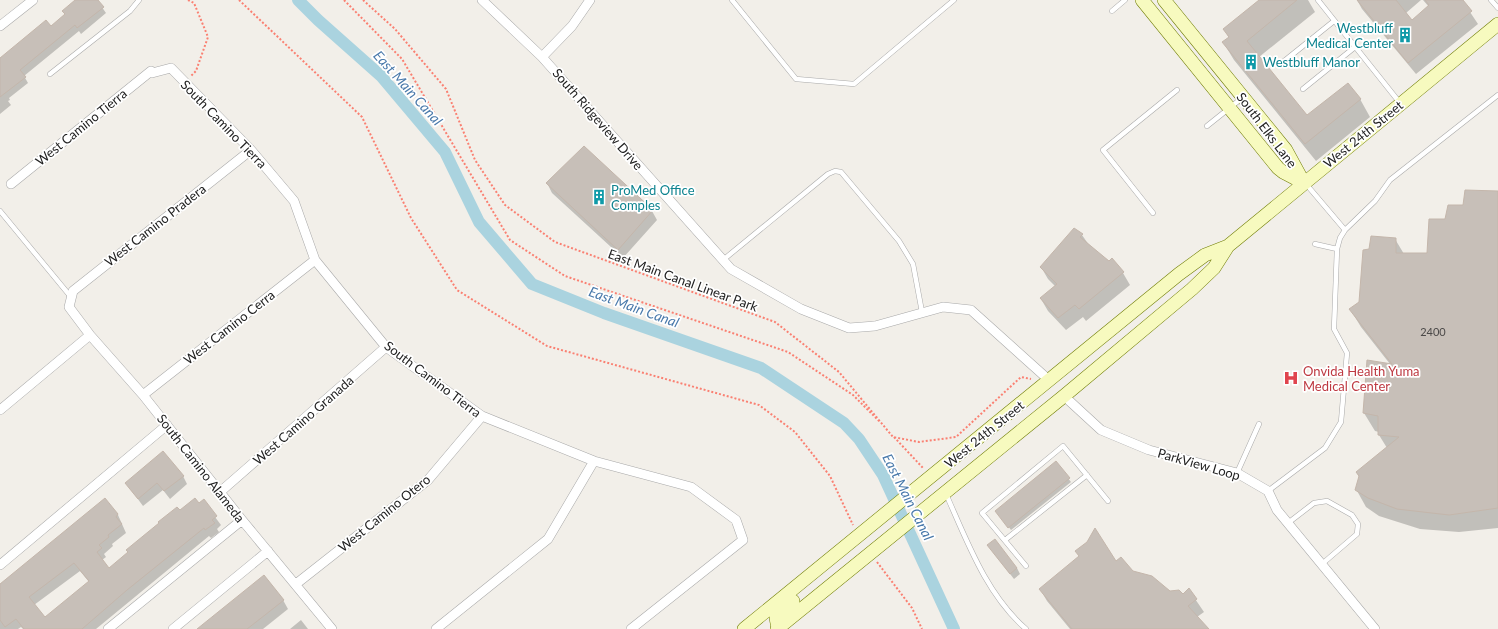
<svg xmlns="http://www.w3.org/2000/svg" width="1498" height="629" font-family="Lato,sans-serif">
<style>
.shadow{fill:#0003;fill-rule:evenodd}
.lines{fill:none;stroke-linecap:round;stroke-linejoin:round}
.canal{stroke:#aad3df;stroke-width:12}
.building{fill:#c7bfb8;stroke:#c4b6ab;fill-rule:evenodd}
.lane-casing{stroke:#a9a9a9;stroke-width:5.5}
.street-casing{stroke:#a9a9a9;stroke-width:10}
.secondary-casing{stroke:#707d05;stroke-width:14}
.path{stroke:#fa8072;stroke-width:2;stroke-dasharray:2 2;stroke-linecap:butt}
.lane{stroke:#fff;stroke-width:4.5}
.street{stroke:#fff;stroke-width:9}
.secondary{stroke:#f7fabf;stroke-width:13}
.labels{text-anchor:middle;stroke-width:3.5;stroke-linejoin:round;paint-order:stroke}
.number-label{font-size:11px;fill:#4b4948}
.culture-label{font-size:13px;fill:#0d838f;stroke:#fff;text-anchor:start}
.street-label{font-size:13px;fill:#222;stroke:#fff}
.health-label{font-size:13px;fill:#be3a42;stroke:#fff;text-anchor:start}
.water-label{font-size:14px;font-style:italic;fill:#4a7aab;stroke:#fff}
</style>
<rect width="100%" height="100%" fill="#f2efe9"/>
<path class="shadow" d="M76,0H97L106,13L81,34L79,31L24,76L28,83L9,98L10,100L8,101L11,105L0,114V59L51,27L66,15Z
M1260,0H1308L1315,12L1259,57L1307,117L1360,99L1370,117L1316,161L1234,60L1223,42L1229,38L1224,29Z
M1357,0H1421L1406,13L1412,21L1429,7L1423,0H1462L1478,24L1416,74L1362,9Z
M547,183L652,211L657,220L623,258L552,193Z
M1498,192V528L1459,532L1420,529L1379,516L1366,507L1356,489L1359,477L1357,473L1387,448L1379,435V432L1375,431L1364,413L1390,364L1361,327L1350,309L1360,303L1395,239L1404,254H1428L1446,220L1464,206Z
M1082,235L1089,245L1123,273L1130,285L1086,321L1083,317L1066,330L1048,311L1041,299L1055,286L1048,279L1041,267Z
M1056,463L1071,482L1011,530L998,513Z
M183,476L187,484L170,499L163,490L143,506L126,483Z
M105,499L118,515L126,533L112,544L113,546L104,554L106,557L102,560L109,569L180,512L199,505L203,501L221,525L217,529L219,532L211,538L209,536L96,629H23L21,627L18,629H0V585ZM80,571L89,582L45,619L34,605Z
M992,551L1017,568L1020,574L1014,579Z
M1116,563L1170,592L1183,595L1189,590L1204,612L1197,617L1208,629H1070L1047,601L1040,589Z
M283,600L288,609L263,629H199Z
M301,620L308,629H290Z"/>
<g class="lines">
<path class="canal" d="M298,0L318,20L381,76L445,152L479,222L532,284L604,313L761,368L844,423L859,439L883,475L954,629"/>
</g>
<path class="building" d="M75,0H98L104,7L77,28L75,25L20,70L26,77L0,97V58L46,20L51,26L65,14L62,11Z
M1259,0H1297L1247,41L1307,115L1348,83L1361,99L1305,144L1222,42L1229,37L1223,29Z
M1357,0H1396L1412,20L1429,5L1425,0H1463L1472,11L1408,63Z
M584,146L653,210L618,250L546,183Z
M1465,190L1498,191V508L1449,515L1397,509L1368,498L1355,490L1359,476L1356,472L1399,437L1378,435V416L1363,413L1367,360L1392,364L1349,309L1359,302L1363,250L1369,249L1371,236L1396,238V253H1427L1429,219H1445L1448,205H1463Z
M1074,228L1083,234L1080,237L1109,261L1112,258L1124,272L1079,309L1075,305L1058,318L1040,298L1057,284L1040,267Z
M163,451L184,476L164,491L157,483L138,499L125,483Z
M1056,461L1070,478L1008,528L995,511Z
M105,498L118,514L116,517L122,524L108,535L109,537L99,545L102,548L97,552L109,568L128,552L126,550L159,523L158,522L177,507L180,510L195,498L199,503L204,499L217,516L212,520L215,523L205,530L204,528L127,590L82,629H24L16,619L5,627L0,620V584ZM74,563L89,581L45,617L29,597Z
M1095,528L1116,561L1121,557L1133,571L1152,576L1170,591L1179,590L1183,594L1189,588L1197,599L1188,606L1209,629H1072L1039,589L1079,556L1075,551L1087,542Z
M995,539L1017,568L1010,574L987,545Z
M264,575L284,600L265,615L247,629H197Z"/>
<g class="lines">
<g class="lane-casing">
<path id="lane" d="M732,0L796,79L854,84L954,0
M1318,0L1400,103
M1491,0L1498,8
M1112,11L1125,0
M1283,62L1334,21
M50,74L130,11L139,0
M1303,89L1355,47
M1207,126L1242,98
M1306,184L1345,230
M0,211L71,297
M1153,213L1103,150L1177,90
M1315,244L1337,249
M723,260L828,174L835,171L841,172L899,241L913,264L922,312
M1237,473L1259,424
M1268,491L1325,448L1341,422L1347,353L1334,329L1337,249L1340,238L1345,230L1375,201L1390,180L1498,95
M946,494C967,541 986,594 1026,629
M1288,523L1314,503L1327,501L1352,515L1358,524L1357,534L1322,564
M1005,540L1087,475
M1026,566L982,513L1063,446L1108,501"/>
</g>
<g class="street-casing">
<path id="street" d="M482,0L542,57L731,269L801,309L849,328L875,326L943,307L971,310L1050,381
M0,26L33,0
M542,57L572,26L590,0
M251,150L73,291L69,307L90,335L143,395L242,520L332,629
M11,184L151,71L152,73L171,68L251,150L294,201L315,260L386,347L482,416L594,461L691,487L736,520L743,540L631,629
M143,395L315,260
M1064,396L1101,430L1149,450L1237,473L1268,491L1277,510L1375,629
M0,410L90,335
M220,492L386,347
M0,565L167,425
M296,584L428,480L482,416
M108,629L242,520
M173,629L268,551
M436,629L548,539L594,461"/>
</g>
<g class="secondary-casing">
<path id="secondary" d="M1142,0L1278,168L1283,172L1304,183
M1164,0L1286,150L1304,183
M778,628L776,618L780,611L793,601
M744,629L1179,274L1205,255L1228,246
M777,629L1064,396L1192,289L1214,268L1228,246L1498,24"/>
</g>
<path class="path" d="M188,0L194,3L208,37L196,71L191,76
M239,0L362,117L411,218L457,290L547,346L759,405L795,432L830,476L853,525
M344,0L402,59L510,240L565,276L788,352L853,395L879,421
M363,0L395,29L446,89L475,160L505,205L555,242L775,322L839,372L893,437L919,442L956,437L1021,377L1031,379
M894,437L923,468
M877,562L912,608L922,629"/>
<use href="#lane" class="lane"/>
<use href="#street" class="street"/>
<use href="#secondary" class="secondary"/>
</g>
<defs>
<g id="building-bare" transform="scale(1.2)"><path d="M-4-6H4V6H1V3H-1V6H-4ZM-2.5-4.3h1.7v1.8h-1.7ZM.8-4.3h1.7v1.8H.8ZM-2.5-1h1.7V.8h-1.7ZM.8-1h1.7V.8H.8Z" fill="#0f9aa8" stroke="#fff" stroke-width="2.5" paint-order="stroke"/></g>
<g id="hospital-bare" transform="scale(1.2)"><path d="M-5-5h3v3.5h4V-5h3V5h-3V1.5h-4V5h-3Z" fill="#e0444e" stroke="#fff" stroke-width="2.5" paint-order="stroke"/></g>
</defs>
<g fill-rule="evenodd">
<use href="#building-bare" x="1405" y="35"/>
<use href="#building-bare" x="1251" y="62"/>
<use href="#building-bare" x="599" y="197"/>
<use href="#hospital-bare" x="1291" y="378"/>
</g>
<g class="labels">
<g class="number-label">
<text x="1433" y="336">2400</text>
</g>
<g class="culture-label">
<text x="1393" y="33" text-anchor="end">Westbluff<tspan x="1393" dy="15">Medical Center</tspan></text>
<text x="1263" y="67">Westbluff Manor</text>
<text x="611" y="195">ProMed Office<tspan x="611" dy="15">Comples</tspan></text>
</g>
<g class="street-label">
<text transform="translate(598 119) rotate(49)" y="5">South Ridgeview Drive</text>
<text transform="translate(224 124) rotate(46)" y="5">South Camino Tierra</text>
<text transform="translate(81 127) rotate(-39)" y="5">West Camino Tierra</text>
<text transform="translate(1267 130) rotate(53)" y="5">South Elks Lane</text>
<text transform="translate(1363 134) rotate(-39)" y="5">West 24th Street</text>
<text transform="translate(155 225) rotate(-38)" y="5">West Camino Pradera</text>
<text transform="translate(683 280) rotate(20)" y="5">East Main Canal Linear Park</text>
<text transform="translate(229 327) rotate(-38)" y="5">West Camino Cerra</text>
<text transform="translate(433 379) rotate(37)" y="5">South Camino Tierra</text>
<text transform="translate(303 420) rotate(-41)" y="5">West Camino Granada</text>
<text transform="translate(984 434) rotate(-39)" y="5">West 24th Street</text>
<text transform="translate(1199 464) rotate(16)" y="5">ParkView Loop</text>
<text transform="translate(201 468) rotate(52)" y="5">South Camino Alameda</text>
<text transform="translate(384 513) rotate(-39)" y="5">West Camino Otero</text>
</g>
<g class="health-label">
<text x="1303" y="376">Onvida Health Yuma<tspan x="1303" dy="15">Medical Center</tspan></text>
</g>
<g class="water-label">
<text transform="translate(408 88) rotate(48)" y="5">East Main Canal</text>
<text transform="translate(634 307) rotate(20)" y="5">East Main Canal</text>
<text transform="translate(908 497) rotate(63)" y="5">East Main Canal</text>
</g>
</g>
</svg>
